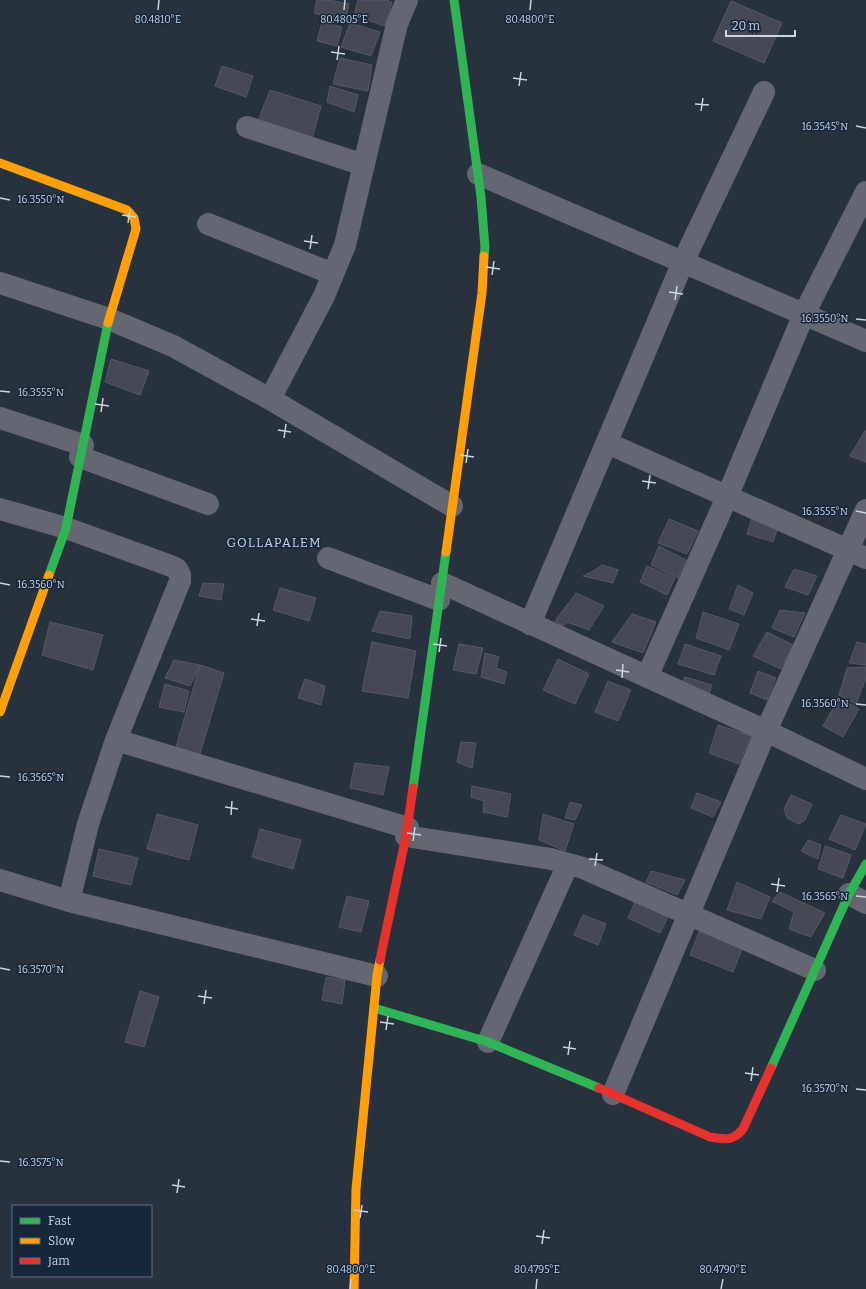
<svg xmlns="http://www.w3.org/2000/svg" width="866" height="1289" font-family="Bitter,serif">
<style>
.building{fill:#464955;stroke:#565862}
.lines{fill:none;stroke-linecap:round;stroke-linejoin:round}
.street{stroke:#646772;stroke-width:22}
.fast{stroke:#30b455;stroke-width:9}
.slow{stroke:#ff9f0a;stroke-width:9}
.jam{stroke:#e5322d;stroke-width:9}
.ticks{fill:none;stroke:#c9d4e1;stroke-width:1.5}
.labels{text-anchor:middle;stroke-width:3;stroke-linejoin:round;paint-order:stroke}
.quarter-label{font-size:13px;letter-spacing:1px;fill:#c9d4e1;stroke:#17273b}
.ticks-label{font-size:10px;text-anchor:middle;fill:#c9d4e1;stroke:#17273b;stroke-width:3;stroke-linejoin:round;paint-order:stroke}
</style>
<rect width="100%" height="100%" fill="#28323e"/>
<path class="building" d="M317,0H329L349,4L345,22L314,13Z
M358,0H386L392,2L385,26L354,16Z
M731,1L782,23L764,63L713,41Z
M322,22L342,27L337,46L317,41Z
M350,23L380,32L371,56L341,47Z
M340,58L372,65L368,91L333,84Z
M222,66L253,76L246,97L215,86Z
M330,86L358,95L354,112L327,102Z
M270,90L321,106L312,139L258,121Z
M111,359L149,371L140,395L105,382Z
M865,431H866V462L850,456Z
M752,517L778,527L773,542L747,534Z
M669,519L698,531L687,554L658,543Z
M659,546L686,560L678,578L651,565Z
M602,565L618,570L613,583L583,576L595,570Z
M647,566L675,578L667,595L640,582Z
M794,569L817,576L808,595L785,587Z
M203,583L224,584L221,600L199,596Z
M738,585L753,593L744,615L729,609Z
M280,588L316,598L309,621L273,610Z
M576,593L604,606L589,630L567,622L563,626L555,621Z
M780,610L805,613L794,637L772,628Z
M380,611L412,616L410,639L372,631Z
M703,612L739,624L729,650L696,638Z
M632,614L656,622L643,653L612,642Z
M50,622L103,635L93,670L42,655Z
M767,632L793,645L781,669L753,656Z
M372,642L416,651L408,698L362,691Z
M857,642L866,644V665L849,663Z
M459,644L483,648L476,674L453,670Z
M685,644L721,656L714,675L678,664Z
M485,653L499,657L496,668L507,672L504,684L481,677Z
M558,659L589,674L575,704L543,690Z
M174,660L200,665L190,686L165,678Z
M200,665L224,673L199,757L175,750Z
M866,667V678L856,704L839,695L847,668Z
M758,671L776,678L767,700L750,693Z
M685,677L712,685L709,694L681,685Z
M305,679L325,686L321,705L298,698Z
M608,681L631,690L618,721L595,712Z
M165,684L189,691L184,712L159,707Z
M839,698L859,709L843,737L823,726Z
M718,725L751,736L739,764L709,753Z
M461,742L476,743L472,768L457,762Z
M355,763L389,767L383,795L350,788Z
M472,786L511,794L507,817L483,812L484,801L471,797Z
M697,793L721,802L713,817L691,808Z
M791,795L812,804L805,820L799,824L787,818L784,809Z
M570,802L582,805L575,820L565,818Z
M157,814L198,825L189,860L147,849Z
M543,814L574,824L565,851L539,840Z
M841,815L866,824L855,850L829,839Z
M260,829L301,840L293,869L252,857Z
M808,840L821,845L818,859L801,851Z
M825,846L851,855L843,878L818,869Z
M99,849L138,858L131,885L93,876Z
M651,871L685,880L677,895L646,882Z
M737,882L770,897L761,919L727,910Z
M780,892L825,913L811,937L789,929L794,912L772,901Z
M638,895L671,910L660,933L628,918Z
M347,896L369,901L361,932L339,927Z
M583,915L606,924L598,945L574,935Z
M701,927L744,944L733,972L690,955Z
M326,977L345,980L342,1004L322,1000Z
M140,991L159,997L144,1047L125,1042Z"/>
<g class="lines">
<path class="street" d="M247,127L364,165
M478,174L866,341
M208,224L333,274
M0,283L109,319L173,346L270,399L452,506
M270,399L324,296L345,245L397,24L407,0
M0,418L83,445
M607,443L866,558
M80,457L208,504
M0,509L66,528L171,566L177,569L180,575V581L116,740L88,824L69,901
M328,558L439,600
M442,583L766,731L866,779
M530,624L683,262L764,92
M647,677L727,497L804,314L866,192
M116,740L408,828
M406,836L551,859L583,868L815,970
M0,880L69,901L377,976
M849,894L866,903
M488,1042L568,864
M613,1094L766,731L866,510"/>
<path class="fast" d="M454,0L481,197L485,248L484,256
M49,575L66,528L108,323
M413,788L446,552
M374,1008L488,1042L599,1088
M771,1068L849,894L866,864"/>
<path class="slow" d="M0,163L127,210L134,218L136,229L108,323
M446,552L482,293L484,256
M0,712L49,575
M354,1289L356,1189L377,976L380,960"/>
<path class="jam" d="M380,960L406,836L413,788
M599,1088L710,1137C725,1139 732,1142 743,1129L771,1068"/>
</g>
<path class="ticks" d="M158,10L159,0M344,10L345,0M530,10L531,0M331,52L345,54M337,60L339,46M513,78L527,80M519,86L521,72M695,104L709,105M701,111L703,98M856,126L866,128M0,198L10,200M122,215L136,217M128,223L130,209M304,241L318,243M310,249L312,235M486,267L500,269M492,275L494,261M669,292L683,294M675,300L677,286M856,319L866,320M0,391L10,392M95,404L109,406M101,412L103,398M278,430L291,432M284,438L286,424M460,455L474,457M466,463L468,449M642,481L656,483M648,489L650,475M856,511L866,513M0,583L10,585M251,619L265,621M257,626L259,613M433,644L447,646M439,652L441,638M616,670L629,672M622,678L623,664M856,704L866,705M0,776L10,777M225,807L238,809M231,815L232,801M407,833L421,835M413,841L415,827M589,859L603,860M595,866L597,853M771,884L785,886M777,892L779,878M856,896L866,897M0,968L10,970M198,996L212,998M204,1004L206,990M380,1022L394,1024M386,1030L388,1016M563,1047L576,1049M568,1055L570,1041M745,1073L759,1075M751,1081L753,1067M856,1089L866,1090M0,1161L10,1162M172,1185L185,1187M177,1193L179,1179M354,1210L368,1212M360,1218L362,1205M536,1236L550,1238M542,1244L544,1230M350,1289L351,1279M536,1289L537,1279M721,1289L723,1279"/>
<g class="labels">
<g class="quarter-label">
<text x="274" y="547">GOLLAPALEM</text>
</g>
</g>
<g class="ticks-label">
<text x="158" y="23">80.4810°E</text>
<text x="344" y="23">80.4805°E</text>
<text x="530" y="23">80.4800°E</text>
<text x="825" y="130">16.3545°N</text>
<text x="41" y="203">16.3550°N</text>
<text x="825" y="322">16.3550°N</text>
<text x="41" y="396">16.3555°N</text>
<text x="825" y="515">16.3555°N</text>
<text x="41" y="588">16.3560°N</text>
<text x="825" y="707">16.3560°N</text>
<text x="41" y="781">16.3565°N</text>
<text x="825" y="900">16.3565°N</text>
<text x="41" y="973">16.3570°N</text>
<text x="825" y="1092">16.3570°N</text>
<text x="41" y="1166">16.3575°N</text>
<text x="351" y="1273">80.4800°E</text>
<text x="537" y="1273">80.4795°E</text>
<text x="723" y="1273">80.4790°E</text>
</g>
<rect x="12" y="1205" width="140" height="72" fill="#17273b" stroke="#5e6c7d"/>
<rect x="20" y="1218" width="20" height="6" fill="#30b455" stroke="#5e6c7d"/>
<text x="48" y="1225" font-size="12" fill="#c9d4e1">Fast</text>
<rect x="20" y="1238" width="20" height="6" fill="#ff9f0a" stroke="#5e6c7d"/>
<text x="48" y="1245" font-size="12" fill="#c9d4e1">Slow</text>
<rect x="20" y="1258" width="20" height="6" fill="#e5322d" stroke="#5e6c7d"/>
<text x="48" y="1265" font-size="12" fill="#c9d4e1">Jam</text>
<path d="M726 30v6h69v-6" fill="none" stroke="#c9d4e1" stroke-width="2"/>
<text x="732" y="30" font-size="12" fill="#c9d4e1" stroke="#17273b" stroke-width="3" paint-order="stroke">20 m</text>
</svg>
